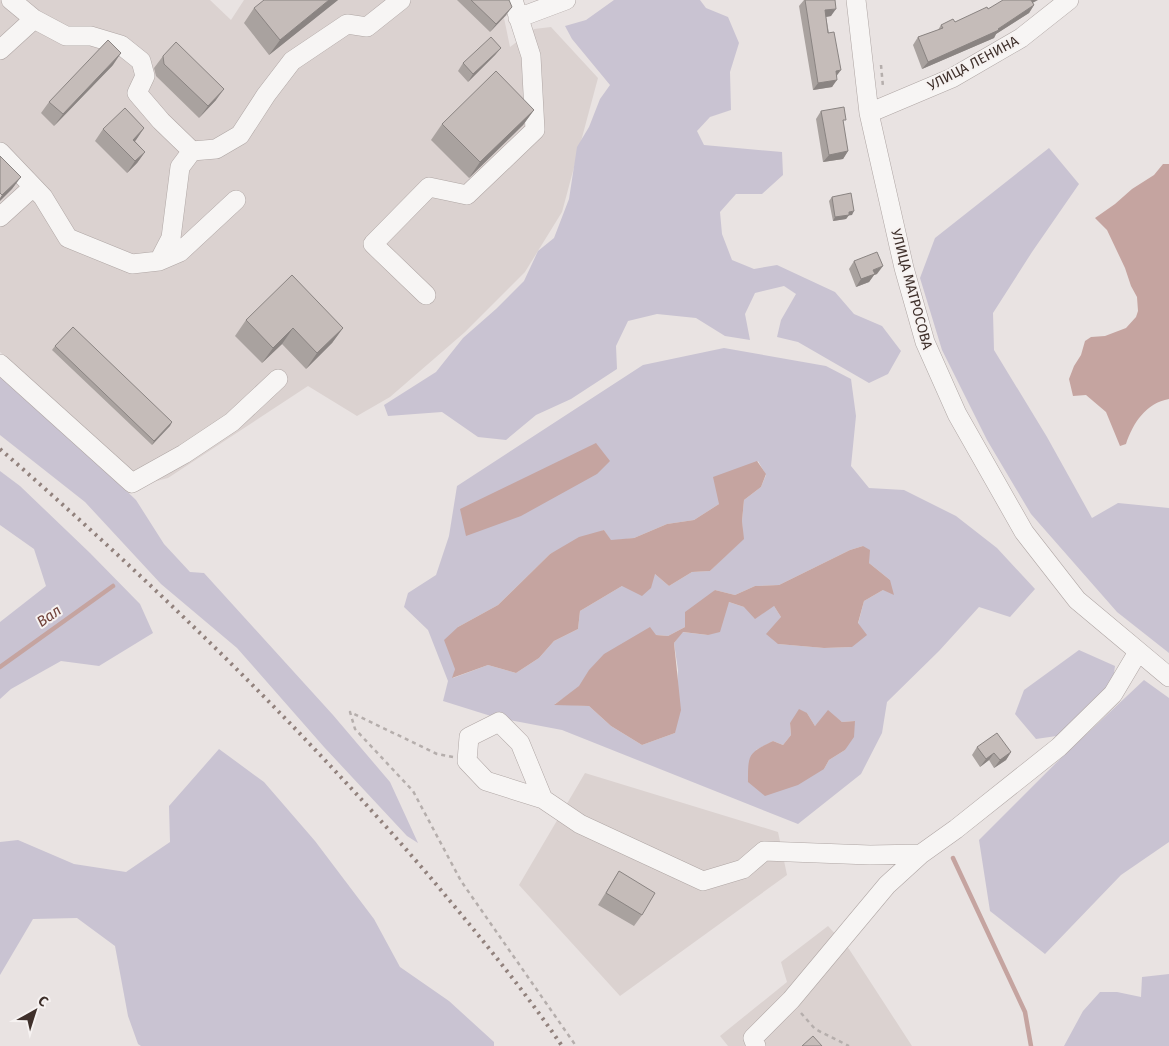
<svg xmlns="http://www.w3.org/2000/svg" width="1169" height="1046" font-family="'Fira Sans',sans-serif">
<style>
.built{fill:#dbd2d0}
.green{fill:#c9c3d2;fill-rule:evenodd}
.water{fill:#c5a4a0}
.lines{fill:none;stroke-linecap:round;stroke-linejoin:round}
.stream{stroke:#c5a4a0;stroke-width:4.5}
.minor-casing{stroke:#afa6a4;stroke-width:20}
.path{stroke:#b5aeac;stroke-width:2.5;stroke-dasharray:4 4;stroke-linecap:butt}
.minor{stroke:#f7f5f4;stroke-width:19}
.rail{stroke:#91817c;stroke-width:4;stroke-dasharray:2.5 5;stroke-linecap:butt}
.wall{fill:#a9a29f}
.shaded-wall{fill:#8a8482}
.building{fill:#c5bcb9;stroke:#8a8482}
.labels{text-anchor:middle;stroke-width:4;stroke-linejoin:round;paint-order:stroke}
.street-label{font-size:14px;fill:#3f302b;stroke:#f6f2f1}
.water-label{font-size:15px;font-style:italic;fill:#6f4139;stroke:#f6f2f1}
</style>
<rect width="100%" height="100%" fill="#e9e3e2"/>
<path class="built" d="M0,0H210L231,20L244,0H495L509,13L504,18L510,47L534,29L551,27L598,78L562,212L525,272L465,332L390,397L357,416L308,386L168,478L141,485L0,352Z
M585,773L778,832L787,875L620,996L519,885Z
M828,926L849,949L912,1046H728L720,1036L787,982L781,962Z"/>
<path class="green" d="M614,0H700L706,8L728,17L739,43L730,72L731,110L710,117L697,131L704,145L782,152L783,175L762,194H736L720,212L722,234L732,260L754,269L777,265L835,292L854,314L882,326L901,351L888,374L869,383L798,342L777,337L781,320L796,294L784,286L755,293L745,314L750,340L725,336L696,318L657,314L628,321L616,346L617,369L571,399L536,415L506,440L478,437L442,412L388,416L384,405L436,372L463,338L496,309L524,281L538,251L554,238L569,199L577,147L589,127L600,99L610,85L572,39L565,26L586,20Z
M1049,148L1079,184L1032,252L993,313L994,350L1047,437L1092,518L1118,503L1169,508V653L1117,612L1031,514L987,440L942,350L920,278L935,238Z
M724,348L826,366L851,379L856,416L851,466L869,488L904,490L956,516L997,548L1035,589L1010,617L979,607L939,651L887,702L882,733L861,774L798,824L562,730L494,717L443,701L448,681L428,630L404,607L408,593L436,575L449,536L457,486L643,365ZM758,461L766,475L761,487L744,500L742,521L743,539L710,571L692,572L669,586L655,574L622,586L580,611L578,629L554,641L539,658L516,673L488,665L453,678L455,669L458,627L498,605L550,554L604,530L611,541L634,538L667,524L694,520L719,504ZM863,546L869,563L890,580L883,590L864,601L852,647L824,648L778,644L781,617L774,606L744,607L729,602L708,635L682,632L674,643L678,670L675,733L642,745L611,726L589,706L555,704L656,635L668,636L685,627L715,590L735,595L755,586L779,585L850,550ZM807,713L815,726L831,714L842,722L855,721L845,750L829,760L824,769L756,750L773,741L783,745L791,735L790,723Z
M0,370L136,500L164,544L190,572L204,573L333,715L390,782L418,843L407,836L324,747L237,648L161,584L85,502L0,435Z
M0,471L20,486L90,553L140,604L153,633L99,666L61,661L11,689L0,699V622L46,586L34,549L0,525Z
M1079,650L1115,666L1111,694L1070,734L1036,739L1015,714L1024,690Z
M1144,680L1169,698V842L1121,875L1045,954L990,911L979,840L1061,758Z
M219,749L264,782L315,841L374,919L400,967L449,1001L494,1042V1046H141L138,1044L128,1016L115,946L77,918L33,919L0,975V842L18,840L74,864L126,872L170,842L169,806Z
M1169,974V1046H1064L1083,1011L1100,992H1117L1141,997L1142,977Z"/>
<path class="water" d="M1163,164H1169V399C1146,403 1133,423 1126,444L1120,446L1106,412L1086,395L1073,396L1069,379L1074,366L1081,355L1085,341L1091,337L1105,336L1126,328L1136,317L1138,311L1137,297L1131,286L1125,268L1107,230L1095,218L1115,204L1132,189L1154,175Z
M596,443L610,461L597,474L521,516L466,536L460,509Z
M757,461L766,474L761,487L744,500L742,521L744,539L710,571L692,572L669,586L655,574L651,588L642,596L622,586L580,611L578,629L554,641L539,658L516,673L488,665L452,678L455,669L444,640L458,627L498,605L550,554L579,537L604,530L611,540L634,538L667,524L694,520L719,504L713,477Z
M863,546L870,550L869,563L890,580L894,595L883,590L864,601L858,623L867,635L852,647L824,648L778,644L766,634L781,617L774,606L755,619L744,607L729,602L720,632L708,635L683,632L674,643L681,710L675,733L642,745L611,726L589,706L554,705L579,686L589,670L604,654L650,627L656,635L668,636L685,627V612L715,590L735,595L755,586L779,585L850,550Z
M799,709L807,713L815,726L828,710L842,722L855,721L854,737L845,750L829,760L824,769L798,785L765,796L748,782C748,754 748,753 773,741L783,745L791,735L790,723Z"/>
<g class="lines">
<path class="stream" d="M0,667L113,586
M953,858L1025,1012L1031,1046"/>
<g class="minor-casing">
<path id="minor" d="M11,0L34,19L66,36H91L121,45L141,61L145,76L137,93L161,121L192,151L216,149L240,135L266,95L292,61L347,24L367,27L401,0
M856,0L869,113L904,268L925,342L957,414L1024,532L1077,600L1169,677
M518,18L566,0
M0,50L34,19
M869,113L952,78L1021,38L1069,0
M0,152L43,197L68,238L132,264L159,261L180,252L236,200
M0,217L33,187
M159,261L171,238L180,167L192,151
M426,295L373,244L429,187L467,195L535,130L531,56L513,0
M0,364L132,483L184,454L232,422L278,379
M543,799L520,743L499,722L469,737L467,761L486,781L543,799L580,824L703,881L743,869L764,851L870,855L921,854
M756,1046L753,1038L791,1000L887,885L921,854L956,829L1059,747L1113,694L1138,652"/>
</g>
<path class="path" d="M881,65L883,87
M453,757L437,754L350,712L355,729L413,791L461,881L576,1046
M801,1013L815,1029L849,1046"/>
<use href="#minor" class="minor"/>
<path class="rail" d="M0,449C152,582 298,723 430,877C476,932 522,987 562,1046"/>
</g>
<path class="wall" d="M338,0L269,55L244,23L254,8Z
M457,0H509L506,15L490,32Z
M804,0H835L831,16L826,17L837,76L832,87L813,90L799,6Z
M1033,3L1034,5L1029,13L996,34L994,38L922,69L913,45L918,37L938,30L941,25L955,22L988,9Z
M501,48L495,55L468,82L458,71L463,63Z
M163,56L216,100L199,118L156,76L154,68Z
M113,65L54,126L41,113L49,102Z
M534,110L523,125L469,178L431,140L442,124Z
M821,111L843,124L848,151L843,159L823,162L816,119Z
M144,128L135,141L145,152L137,163L127,173L95,141L103,129Z
M832,197L852,215H849L846,219L833,221L829,201Z
M854,261L877,274L874,275L869,282L856,287L849,269Z
M246,320L343,328L332,343L306,369L282,344L262,363L235,336Z
M55,346L172,422L152,445L52,350Z
M977,747L1011,752L1006,760L994,768L989,760L980,767L972,755Z
M619,871L642,915L634,926L598,905Z"/>
<path class="shaded-wall" d="M329,0H338L269,55L280,40Z
M1030,0H1038L1025,7Z
M1034,5L1029,13L996,34L994,38L922,69L928,62L998,29Z
M512,7L506,15L490,32L496,24Z
M836,9L831,16L819,18L825,10Z
M501,48L495,55L468,82L473,74Z
M121,53L113,65L54,126L63,114Z
M841,70L835,78L836,71Z
M837,80L832,87L813,90L818,83Z
M224,89L216,100L199,118L208,106Z
M534,110L523,125L469,178L480,162Z
M144,128L136,140L125,151L133,140Z
M848,151L843,159L823,162L829,155Z
M145,152L137,163L127,173L135,161Z
M21,177L12,189L0,201V198L2,195Z
M854,211L852,215L846,216L849,212Z
M849,215L846,219L833,221L835,217Z
M883,266L877,274L874,275L869,282L856,287L861,279L873,270Z
M293,328L282,344L262,363L273,348Z
M343,328L332,343L306,369L317,353Z
M172,422L170,426L152,445L154,441Z
M1011,752L1006,760L994,768L1000,760Z
M994,753L989,760L980,767L986,759Z"/>
<path class="building" d="M264,0H329L280,40L254,8Z
M471,0H509L512,7L496,24Z
M805,0H835L836,9L825,10L828,33L834,32L841,70L836,71L837,80L818,83Z
M1003,0H1031L1034,5L998,29L999,30L928,62L918,37L943,28L941,25L953,19L955,22L987,7L988,9Z
M491,37L501,48L473,74L463,63Z
M108,40L121,53L63,114L49,102Z
M176,42L224,89L208,106L164,64L163,56Z
M496,71L534,110L480,162L442,124Z
M844,107L846,120H843L848,151L829,155L821,111Z
M125,108L144,128L133,140L145,152L135,161L103,129Z
M0,156L21,177L2,195L0,193Z
M851,193L854,211L849,212V215L835,217L832,197Z
M877,252L883,266L873,270L875,274L861,279L854,261Z
M292,275L343,328L317,353L293,328L273,348L246,320Z
M73,327L172,422L154,441L55,346Z
M997,733L1011,752L1000,760L994,753L986,759L977,747Z
M619,871L655,893L642,915L606,893Z
M813,1036L822,1046H802Z"/>
<g class="labels">
<g class="street-label">
<text transform="translate(973 63) rotate(-28)" y="5">УЛИЦА ЛЕНИНА</text>
<text transform="translate(912 289) rotate(75)" y="5">УЛИЦА МАТРОСОВА</text>
</g>
<g class="water-label">
<text transform="translate(49 616) rotate(-35)" y="5">Вал</text>
</g>
</g>
<g transform="translate(35 1011) rotate(39)" stroke="#f6f2f1" stroke-width="4" paint-order="stroke">
<path d="M0-4L9 19L0 12L-9 19Z" fill="#3f302b"/>
<text y="-8" font-size="14" font-weight="bold" text-anchor="middle" fill="#3f302b">С</text>
</g>
</svg>
